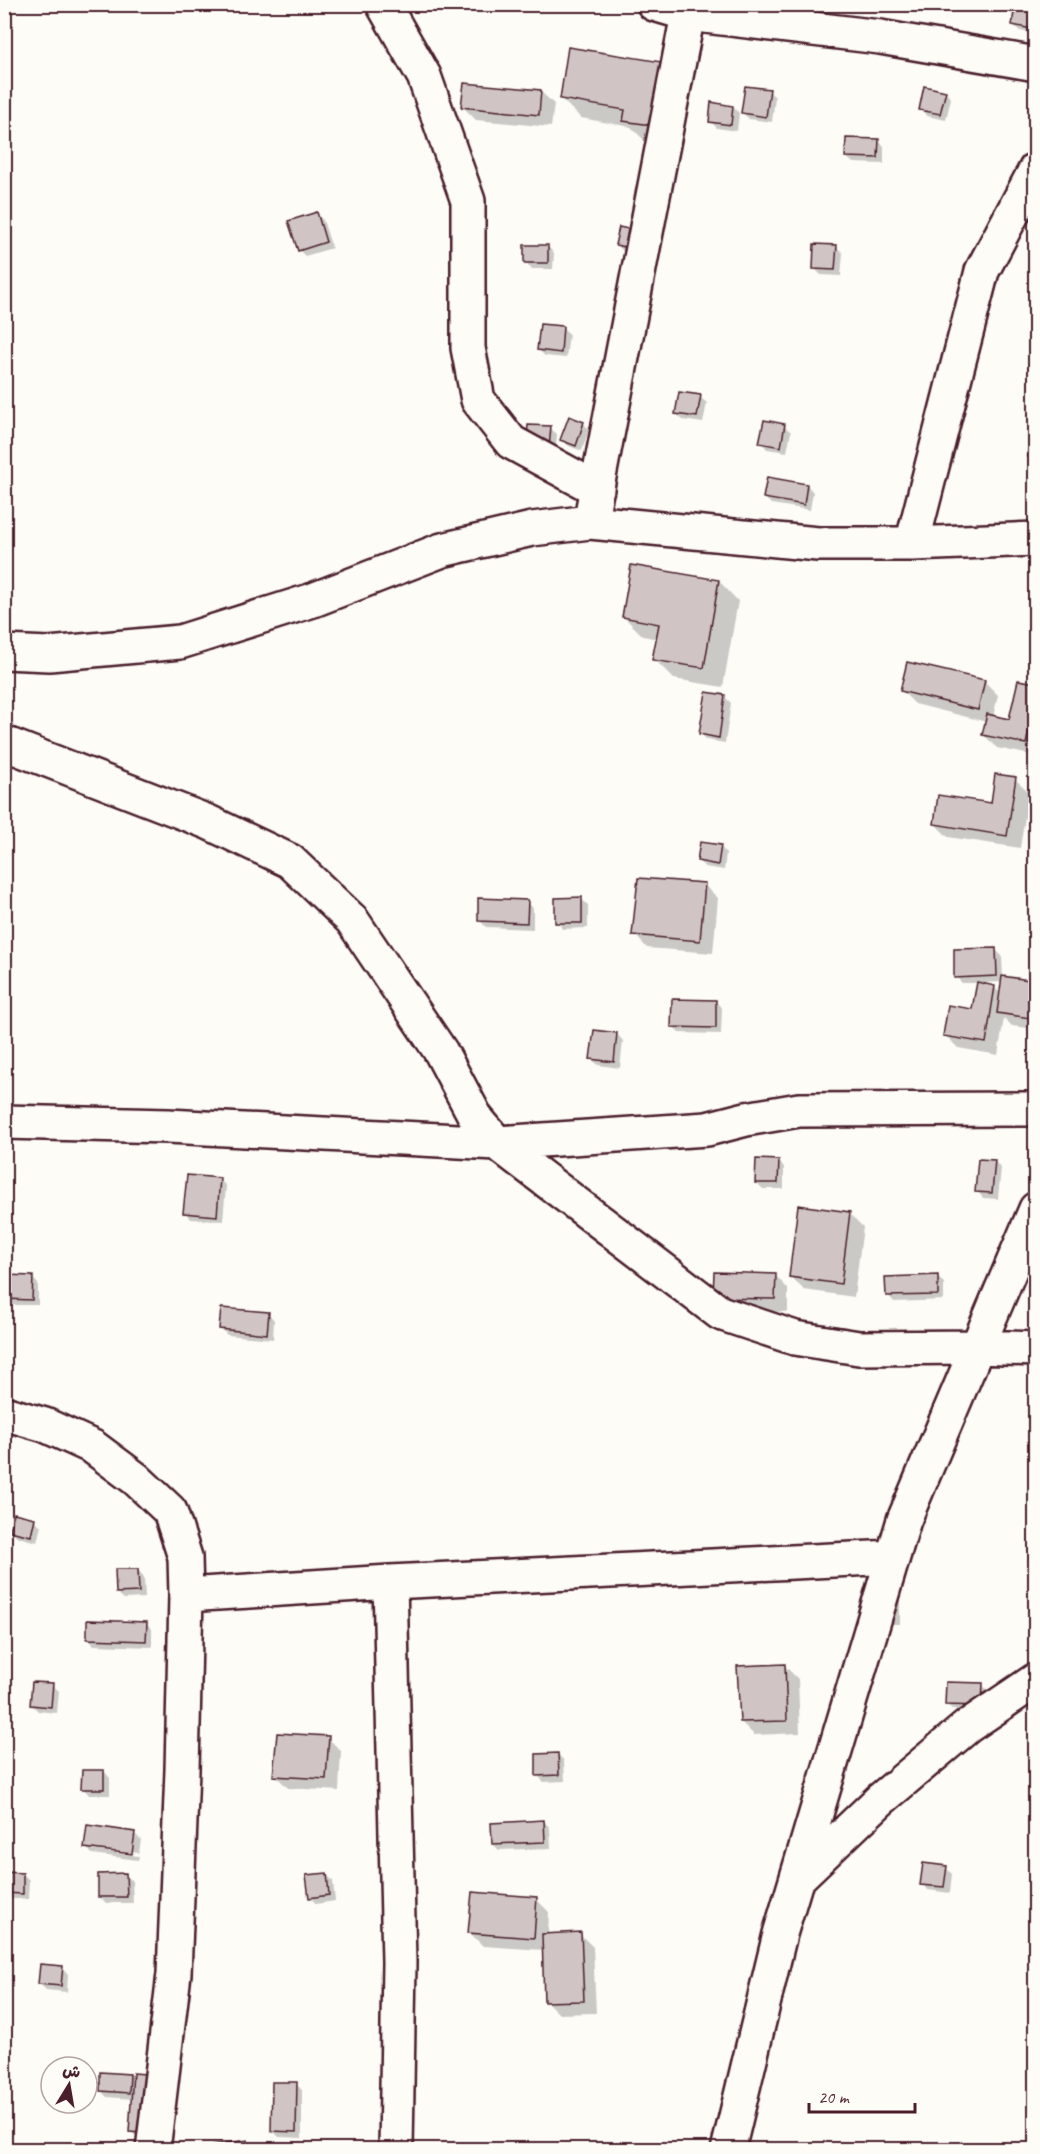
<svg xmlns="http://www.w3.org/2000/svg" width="1040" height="2154" font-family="Caveat,'Playpen Sans Arabic',sans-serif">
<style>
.shadow{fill:#0003;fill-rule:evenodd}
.building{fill:#d0c5c4;stroke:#4a1f2b;stroke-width:1.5}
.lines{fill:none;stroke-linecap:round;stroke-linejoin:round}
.street-casing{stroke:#4a1f2b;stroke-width:38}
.street{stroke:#fdfcf7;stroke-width:33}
</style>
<rect width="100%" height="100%" fill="#fdfcf7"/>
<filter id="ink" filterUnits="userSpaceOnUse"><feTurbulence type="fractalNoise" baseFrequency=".0167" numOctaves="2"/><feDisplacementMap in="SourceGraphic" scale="12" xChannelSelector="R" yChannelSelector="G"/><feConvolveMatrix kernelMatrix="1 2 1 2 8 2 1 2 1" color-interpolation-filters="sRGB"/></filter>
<g filter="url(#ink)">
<path class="shadow" d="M1036,12V34L1020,31L1013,25Z
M569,49L677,145L644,140L631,127L581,118L561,99Z
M540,91L554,104L551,127L476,120L463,107Z
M769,91L775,97L772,122L749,119L743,113Z
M945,92L951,98L946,120L927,116L921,109Z
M733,107L739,113L737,131L717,128L711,122Z
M878,140L884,146V164L853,163L846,157Z
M316,214L323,220L332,248L305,256L299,250Z
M620,229L646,255L623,251L617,245Z
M548,247L554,253L553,269H532L525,262Z
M837,247L843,253L841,276L821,275L814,268Z
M563,328L569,334L566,358L545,356L539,350Z
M700,397L707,403L703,423L683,420L677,414Z
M583,423L589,429L582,451L569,446L562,440Z
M784,426L791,432L787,452L767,449L761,442Z
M550,428L557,434L555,455L528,447Z
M807,485L813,492L810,510L771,504L765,498Z
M719,581L738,601L723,687L674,679L654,659L658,639L643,636L624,617Z
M908,664L985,682L998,695L993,717L1011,721L1036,685V756L997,748L984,735L987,722L915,704L902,691Z
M725,697L731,703L725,743L707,740L701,734Z
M1015,779L1029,792L1020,848L948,837L935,824L992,805Z
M720,846L726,853L724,870L705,867L698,861Z
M704,885L718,898L713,953L647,948L634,934Z
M581,899L588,905V928L563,929L557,922Z
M527,902L533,908V929L486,927L480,921Z
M995,949L1002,956L1003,978L1036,983V1029L1012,1026L1004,1018L998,1055L958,1048L945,1035L973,1011L978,983H962L956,977ZM1003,982L1001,994L994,987L980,983Z
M715,1001L722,1008L721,1034L679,1033L673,1026Z
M617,1034L623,1041L620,1068L598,1065L592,1059Z
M778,1161L784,1167V1189H763L757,1183Z
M994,1161L1001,1168L998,1199L983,1198L977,1191Z
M219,1179L226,1186L223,1221L191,1219L185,1212Z
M849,1213L863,1227L854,1297L804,1290L791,1277Z
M775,1275L788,1289V1312L728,1310L715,1297Z
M4,1277H32L38,1284V1305H4Z
M937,1277L944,1283V1300L894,1302L888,1295Z
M268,1313L274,1320L273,1339L227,1335L221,1329Z
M34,1519L41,1526L37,1542L18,1537L11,1531Z
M138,1570L144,1577L145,1598L124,1599L117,1593Z
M894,1595L900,1601V1624H878Z
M146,1623L152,1629V1647L94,1645L88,1639Z
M785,1666L798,1679L800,1733L754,1735L741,1722Z
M52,1685L59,1691L57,1713L38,1711L32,1705Z
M982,1685L989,1691L988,1711L953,1710L946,1704Z
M328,1738L341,1751L339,1791L288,1788L275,1775Z
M558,1754L564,1761L565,1781L544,1782L538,1776Z
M104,1771L110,1778V1795H89L83,1788Z
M544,1821L550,1828L551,1848L499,1850L493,1844Z
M135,1834L141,1840L139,1853L91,1847V1850L139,1856L138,1860L92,1854L86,1847Z
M946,1868L952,1874L950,1893L928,1890L922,1884Z
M4,1874H23L29,1880L28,1899H4Z
M326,1874L333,1881L335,1901L316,1904L310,1897Z
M126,1875L132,1881L133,1903H106L100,1897Z
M536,1899L549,1912L548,1935L580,1934L593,1947L596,2013L559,2014L546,2001L544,1950L483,1946L470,1933Z
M62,1967L68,1974L67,1992L46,1990L40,1984Z
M130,2075L134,2080L144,2145L131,2131L133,2099L107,2097L101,2091Z
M296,2084L302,2090V2138L279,2137L273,2131Z
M248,2142L254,2150H215Z"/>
<path class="building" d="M1015,6L1036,10L1032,29L1012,25Z
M568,47L668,63L658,126L623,121L625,110L560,99Z
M464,83L541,90L539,115L461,107Z
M745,86L770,89L766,117L741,113Z
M924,86L946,91L940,114L919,110Z
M711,102L733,106L731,125L709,122Z
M846,138L879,139L878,158L845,157Z
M317,212L326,242L298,251L288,221Z
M619,227L643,232L639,250L615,245Z
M814,244L837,245L835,270L813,269Z
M524,245H548V263H524Z
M540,324L563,326L561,353L537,350Z
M679,392L701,395L697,417L675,414Z
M1036,404V458L1028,457Z
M569,416L584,422L576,446L560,440Z
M764,420L785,424L781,447L759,443Z
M528,425L551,426L549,449L526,447Z
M767,477L807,484L804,505L763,498Z
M631,565L719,580L704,668L652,660L659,624L622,617Z
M907,662L985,680L978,710L900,691Z
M1018,680L1036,683V700L1026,744L982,735L987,714L1009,719Z
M706,692L725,695L719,738L699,734Z
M995,774L1016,777L1007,836L934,824L938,795L991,803Z
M700,842L721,845L718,865L697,861Z
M638,878L705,883L700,941L632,935Z
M582,897V923H555V898Z
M478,898L528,900L527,923L478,921Z
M996,948L997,976L954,978V949Z
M1002,976L1036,981V1019L997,1013Z
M977,982L995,986L986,1043L943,1036L948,1005L972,1009Z
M672,999L716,1000V1028L671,1027Z
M594,1030L617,1033L614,1062L590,1059Z
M756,1159L779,1160L778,1183H755Z
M978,1159L995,1160L992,1193L975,1192Z
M187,1175L220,1178L217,1216L183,1213Z
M798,1205L850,1212L841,1284L789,1277Z
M714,1272L776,1274L775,1299L713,1298Z
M4,1275L33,1276L32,1300L4,1299Z
M938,1275V1295L886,1296L885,1277Z
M221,1308L269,1312L267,1334L219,1329Z
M14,1513L35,1518L31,1536L10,1531Z
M115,1569H138L139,1592L116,1593Z
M87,1620L147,1622L146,1641L87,1639Z
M785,1664L787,1721L740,1722L737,1666Z
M32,1682L53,1683L51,1707L30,1705Z
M946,1682L983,1683L982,1706L945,1705Z
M277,1733L329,1736L326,1779L273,1776Z
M558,1753L559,1775L536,1776V1754Z
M82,1770H104V1789H81Z
M544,1820L545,1842L492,1844L491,1823Z
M87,1825L135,1832L132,1854L84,1848Z
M923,1863L947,1866L944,1887L920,1885Z
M4,1872L23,1873V1894L4,1893Z
M126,1873L127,1897H98V1874Z
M327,1873L329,1895L309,1898L306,1875Z
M472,1892L537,1897L534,1938L468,1933Z
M581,1932L584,2001L544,2002L542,1934Z
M40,1964L63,1966L61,1986L38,1984Z
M100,2072L130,2074L129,2093L100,2091Z
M133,2073L159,2075L154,2134L129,2132Z
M272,2082H297L296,2132L271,2131Z
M248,2140L249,2150H214L213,2145Z"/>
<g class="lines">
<g class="street-casing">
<path id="street" d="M383,4L424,76L468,201V348L478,400L511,442L597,489
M654,4L688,14L880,37L1036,64
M593,508L688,14
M912,544L982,271L1036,169
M4,652L49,654L180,642L313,600L442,550L532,529L590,522L818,544H912L1036,539
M4,743L208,822L290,861L352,920L441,1052L476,1118L497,1143L720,1313L795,1338L859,1348L976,1347L1036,1349
M4,1122L168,1126L497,1143L707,1129L746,1119L799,1110L1036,1109
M4,1413L45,1425L93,1447L136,1479L170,1511L185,1557L186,1595L182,1770L174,1974L153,2150
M390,1582L399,1962L396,2150
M186,1595L390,1582L893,1557
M797,1879L880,1800L968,1726L1036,1680
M728,2150L780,1934L904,1520L1036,1209"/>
</g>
<use href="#street" class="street"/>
</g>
</g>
<rect width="1040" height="2154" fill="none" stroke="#fdfcf7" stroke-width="24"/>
<rect x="12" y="12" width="1016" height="2130" fill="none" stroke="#4a1f2b" stroke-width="2" filter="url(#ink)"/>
<g transform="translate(69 2085) rotate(11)"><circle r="28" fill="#fdfcf7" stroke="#b5a4a5" stroke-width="1.5"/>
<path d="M0-4.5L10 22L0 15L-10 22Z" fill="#4a1f2b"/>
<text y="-9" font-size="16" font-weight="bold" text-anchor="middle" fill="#4a1f2b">ش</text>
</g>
<path d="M809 2103v9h106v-9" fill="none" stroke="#4a1f2b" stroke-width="3"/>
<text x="818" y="2103" font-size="18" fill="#4a1f2b" stroke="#fdfcf7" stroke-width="4.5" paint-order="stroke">20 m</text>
</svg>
